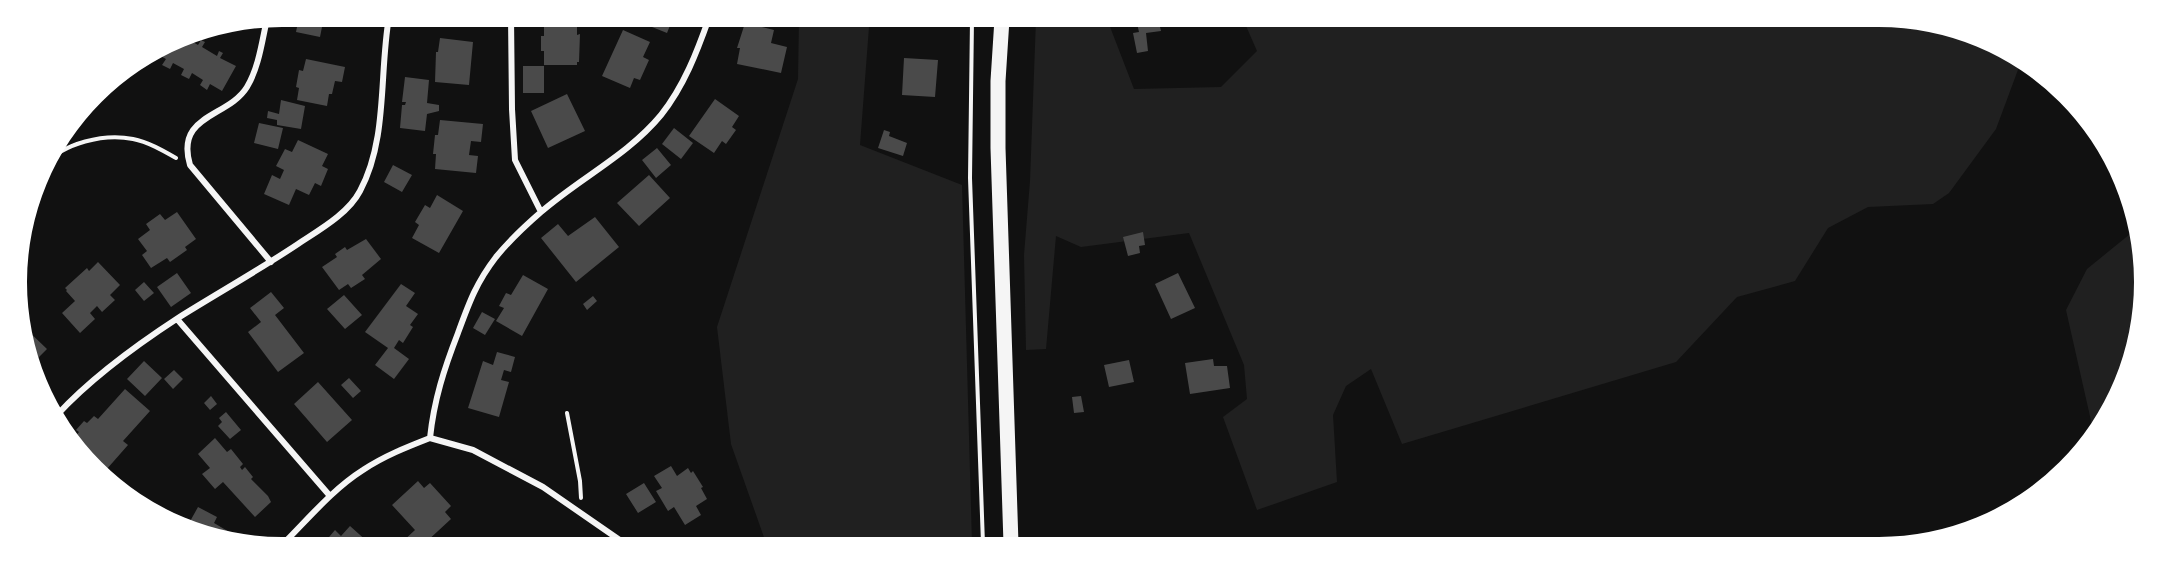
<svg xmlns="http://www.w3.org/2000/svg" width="2161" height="564" font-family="Arial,sans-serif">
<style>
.green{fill:#202020}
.building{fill:#4a4a4a}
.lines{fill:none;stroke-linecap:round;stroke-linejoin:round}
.path{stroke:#f5f5f5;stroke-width:4}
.minor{stroke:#f5f5f5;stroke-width:6}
.primary{stroke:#f5f5f5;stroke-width:15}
</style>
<rect width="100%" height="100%" fill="#111"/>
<path class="green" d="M799,18H846L869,27L860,145L962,185L972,544L766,543L731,444L717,327L798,79Z
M1036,19H1107L1134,89L1221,87L1257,51L1243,19L1930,22L2022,59L1996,129L1949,193L1933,204L1868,207L1828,228L1795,281L1737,297L1676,362L1402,444L1371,369L1346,386L1333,415L1337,482L1257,510L1223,417L1247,399L1244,365L1189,233L1081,247L1056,236L1046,349L1026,350L1024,255L1030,181Z
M2139,232V333L2109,414L2094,434L2066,310L2087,269L2130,234Z"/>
<path class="building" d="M299,17H324L320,37L296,32Z
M650,18H673L667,33L647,25Z
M1136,19H1175V20L1159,23L1161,31L1146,33L1148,51L1137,53L1133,33L1139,32Z
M544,22L577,23V35L580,34L579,62H577V65H544V51H541V36H544Z
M745,23L774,30L771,43L787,47L781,73L737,64L740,48H737Z
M623,30L650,42L643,57L649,60L640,80L634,78L630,88L602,76Z
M183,36L198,45L201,40L205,42L202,47L217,56L219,51L223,53L220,58L236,66L222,91L210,84L207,90L200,85L203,80L192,73L189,79L181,75L184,69L173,63L170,69L162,65L166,59L155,53Z
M440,38L473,42L469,85L435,82L436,52H438Z
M904,58L938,60L935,97L902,95Z
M306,59L345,67L342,82L335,81L332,94H329L327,106L297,100L299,88L296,87L299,70L303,71Z
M523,66H544V93H523Z
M405,77L429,80L427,103L439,105V111L427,114L425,131L400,128L402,105H405L406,102H402Z
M567,94L585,131L548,148L531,111Z
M715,99L739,116L732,127L736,130L726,144L722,141L714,153L689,136Z
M281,100L305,106L301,129L277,125V120L267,118L268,111L279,114Z
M440,120L483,124L481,142L471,141L469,155L478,156L476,173L435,169L436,154H433L435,135H438Z
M259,123L283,128L278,149L254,143Z
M674,128L693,143L681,159L662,144Z
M884,130L890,132L889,136L907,143L903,156L878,148Z
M298,140L328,154L322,166L328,169L321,186L315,183L309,195L296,189L289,205L264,194L272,175L280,179L284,170L276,166L285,149L292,152Z
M657,148L671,165L656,178L642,160Z
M393,165L412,175L402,192L384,182Z
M649,175L670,198L639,226L617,203Z
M437,195L463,211L439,253L412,238L419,225L415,222L425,205L430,208Z
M177,212L196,239L185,247L187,250L170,262L167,258L151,268L142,255L147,251L138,239L150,230L146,224L160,214L165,220Z
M595,217L619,247L576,282L541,238L558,224L568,236Z
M1143,232L1145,245L1139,246L1140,253L1128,256L1123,237Z
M366,239L381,259L362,275L365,279L351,288L348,284L339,290L322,267L337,257L335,254L345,247L347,250Z
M98,262L120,285L110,295L115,300L102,312L97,306L90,313L95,319L80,333L62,313L75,301L66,291L67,290L65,288L87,268L89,271Z
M177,273L191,293L171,307L157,287Z
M1178,273L1195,308L1171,319L1155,284Z
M523,275L548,289L522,336L496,321L504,308L499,306L506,293L511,295Z
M144,282L154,293L144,301L135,290Z
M401,284L415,293L406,306L418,314L410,325L413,327L403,343L399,340L394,348L409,359L394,379L375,365L388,348L365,332Z
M271,292L284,308L275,315L304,353L278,372L248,332L261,322L250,308Z
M344,295L362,315L345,329L327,309Z
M593,296L597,301L587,310L583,304Z
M482,312L495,319L485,335L473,328Z
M23,326L47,349L32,364L26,351Z
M497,352L515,357L511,372L504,370L501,380L509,382L499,417L468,408L483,361L493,365Z
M1213,359L1214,366H1227L1230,388L1190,394L1185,363Z
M1129,360L1134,382L1109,387L1104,365Z
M144,361L162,378L145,396L127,379Z
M174,370L183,379L173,389L164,379Z
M349,378L361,391L353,398L341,385Z
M318,382L352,420L327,442L294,404Z
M125,389L150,411L123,441L128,445L106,470L72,440L79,432L76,430L84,421L87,423L94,416L98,419Z
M211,396L217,404L210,410L204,403Z
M1081,396L1084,412L1074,413L1072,397Z
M226,412L241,430L230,439L218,426L222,422L219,418Z
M215,438L227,452L231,449L243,464L240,467L242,470L245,467L253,477L251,479L268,496L271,502L255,517L223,482L215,489L202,474L210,468L198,454Z
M671,466L677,476L688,468L691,473L693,471L703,487L701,488L707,499L696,506L701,515L685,525L674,507L668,511L656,491L662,488L654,476Z
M418,481L424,488L430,483L451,506L445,512L451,519L425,543H401L415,530L392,505Z
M644,483L656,502L638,513L626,494Z
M198,507L217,517L214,523L231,533L227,541L188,525Z
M350,526L369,543H324L335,530L341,536Z"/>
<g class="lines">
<path class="path" d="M972,19L970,178L983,544
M44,165C64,143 104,133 133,139C148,142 162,150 176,158
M567,413L580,481L581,498"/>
<path class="minor" d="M511,17L512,109L515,160L541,212
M267,19C262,41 259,67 247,87C228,118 175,114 190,165L271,262
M177,319L330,496
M57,415C92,377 135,346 178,318C218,293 259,270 298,244C319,230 348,214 360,191C388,139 379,74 389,17
M430,438C434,400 444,369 458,333C469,303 476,283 496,257C509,241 526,225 541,212C580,178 628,155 661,115C684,86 697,52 709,18
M430,438L473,450L543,487L624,543
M284,543C309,518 333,489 363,470C384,456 407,447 430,438"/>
<path class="primary" d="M1002,19L998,81V148L1011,544"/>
</g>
<path d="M0 0H2161V564H0ZM282 27H1879A255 255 0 0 1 2134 282V282A255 255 0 0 1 1879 537H282A255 255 0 0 1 27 282V282A255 255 0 0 1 282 27Z" fill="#fff" fill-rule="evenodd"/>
</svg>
